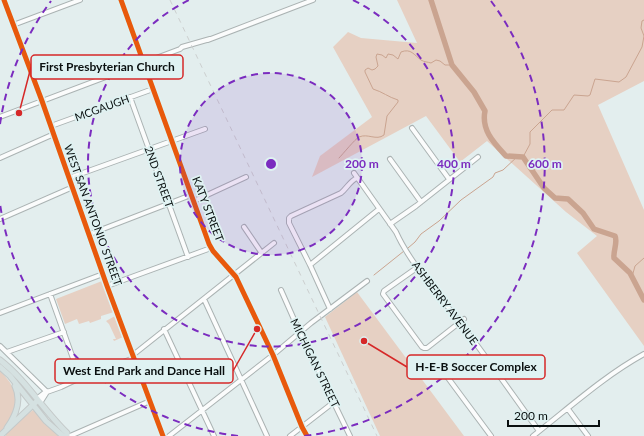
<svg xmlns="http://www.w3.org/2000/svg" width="644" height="436" font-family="Lato,sans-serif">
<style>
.green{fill:#e6d0c3}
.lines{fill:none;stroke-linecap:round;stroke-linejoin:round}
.stream{stroke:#caa490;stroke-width:1}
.river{stroke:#caa490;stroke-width:5.5}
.minor-casing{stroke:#abb3b3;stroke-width:6}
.major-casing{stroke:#c4c9c9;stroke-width:7}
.minor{stroke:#fbfcfc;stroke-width:4}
.major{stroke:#d5e1e1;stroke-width:5}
.rail{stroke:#cccfcf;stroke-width:1;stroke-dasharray:5 5;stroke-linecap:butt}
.cycleway-casing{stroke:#dff2f2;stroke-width:8}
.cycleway{stroke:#e8590c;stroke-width:5}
.ring{fill:none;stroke:#7b2cbf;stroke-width:2;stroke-dasharray:7 5}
.labels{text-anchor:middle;stroke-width:3.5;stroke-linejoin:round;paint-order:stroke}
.street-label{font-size:11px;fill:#0a1010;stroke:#dff2f2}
.centre{fill:#7b2cbf;stroke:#dff2f2;stroke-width:2}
.ring-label{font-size:12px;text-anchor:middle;font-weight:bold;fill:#7b2cbf;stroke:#dff2f2;stroke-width:3.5;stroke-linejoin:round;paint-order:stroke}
.leader{fill:none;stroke:#d62828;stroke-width:1.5}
.callout-dot{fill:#d62828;stroke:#dff2f2;stroke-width:1.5}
.callout{fill:#dff2f2;stroke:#d62828;stroke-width:1.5}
.callout-label{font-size:12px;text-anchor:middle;font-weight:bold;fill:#0a1010}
</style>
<rect width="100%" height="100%" fill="#e3eeee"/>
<path class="green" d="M397,0H644V81L598,105L644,210V346L577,253L597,236L566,212L487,141L460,162L426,116L312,177L320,156L372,117L333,47L348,32L361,38L417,43Z
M102,281L114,312L101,316V319L90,323L89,321L79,324L77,319L65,324L56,299Z
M357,292L464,436H380L325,317Z
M115,316L123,337L114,341L113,339H116L109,324L106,321Z
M0,371C23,393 19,409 0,433Z
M33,410L58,436H6V434L11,428Z"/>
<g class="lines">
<path class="stream" d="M523,157L530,144V132L552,110H564L574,95L588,96L590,95L595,79L619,82L626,77L642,47L644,36L641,28L642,21L644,20
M339,158C343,154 355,139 359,137C368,133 376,141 384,135L387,116L398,102V100C388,97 383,92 373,89L365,72V70L368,68L372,70L375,69L378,66L376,57L377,54L382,55L386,58L388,54L393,55L398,59L401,52C411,48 414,55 421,60C424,62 428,62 431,63L436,60L440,61L445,65H452
M408,248L415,242L421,234L439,221L461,200L493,177L495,173L503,170L518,156
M374,275L404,251
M632,277L635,266L644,258"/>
<path class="river" d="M431,0L452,65L474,92L485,111C481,130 494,143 506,156L523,157L544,188L555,198L568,199L583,213L594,229L615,236C618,242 613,251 614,258L630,273L644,300"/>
<g class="minor-casing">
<path id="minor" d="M4,0L42,101L107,286L163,436
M121,0L209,244L213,251L236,277L273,355L302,427L307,436
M13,25L80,0
M208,40L313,0
M130,97L188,257
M0,117L180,49L182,47L210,39
M51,126L153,89
M412,128L449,179
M0,158L54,134
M390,159L421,202
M354,173L396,232C410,263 437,292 458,320C486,356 512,394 539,431
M69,178L205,129
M194,201L246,177
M0,219L73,187
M390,224L416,206L478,157
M244,227L261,252
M90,234L191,195
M310,265L379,209
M418,267L384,291L383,294L422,347L424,348H427L464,319
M107,286L211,248
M281,290L300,333L350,436
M50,294L80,378
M204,299L267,436
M330,309L310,265L289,223V218L291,216L341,193C347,188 350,181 357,178
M0,313L103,274
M164,329L214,436
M0,346L47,392
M7,352L64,332
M133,355L274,243
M434,359L491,436
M38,400L39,397L44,393L61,387L80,378L134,358
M38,400H42L47,392
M568,409L588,436
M70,436L150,401
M169,436L273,355L311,323L367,281
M290,436L334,402
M533,436C569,408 604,376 644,354"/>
</g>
<g class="major-casing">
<path id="major" d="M0,360C26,380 43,410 67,433V436
M0,367L10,376L46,421L63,436
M7,428C16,415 22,401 15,386
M0,436L36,402"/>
</g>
<use href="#minor" class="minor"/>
<use href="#major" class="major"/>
<path class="rail" d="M170,0L377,436"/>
<g class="cycleway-casing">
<path id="cycleway" d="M4,0L42,101L107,286L163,436
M121,0L209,244L213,251L236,277L273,355L302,427L307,436"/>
</g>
<use href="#cycleway" class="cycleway"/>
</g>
<circle cx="271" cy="164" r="91" fill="#7b2cbf" fill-opacity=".12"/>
<g class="ring">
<circle cx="271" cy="164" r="91"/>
<path d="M353 0A183 183 0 1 1 189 0"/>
<path d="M238 436A274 274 0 0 1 0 204M0 124A274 274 0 0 1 51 1M491 1A274 274 0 0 1 304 436"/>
</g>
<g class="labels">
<g class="street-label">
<text transform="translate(102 108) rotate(-20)" y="4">MCGAUGH</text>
<text transform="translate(159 177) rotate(70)" y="4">2ND STREET</text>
<text transform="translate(208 209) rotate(69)" y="4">KATY STREET</text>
<text transform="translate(93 215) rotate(70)" y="4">WEST SAN ANTONIO STREET</text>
<text transform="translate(445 303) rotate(53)" y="4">ASHBERRY AVENUE</text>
<text transform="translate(315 363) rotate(64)" y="4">MICHIGAN STREET</text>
</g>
</g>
<circle cx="271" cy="164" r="6" class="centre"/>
<g class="ring-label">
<text x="362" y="168">200 m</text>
<text x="454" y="168">400 m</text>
<text x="545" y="168">600 m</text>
</g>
<path class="leader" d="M19 113L31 67M364 341L407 367M257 329L233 371"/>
<g class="callout-dot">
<circle cx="19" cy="113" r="4"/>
<circle cx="364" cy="341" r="4"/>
<circle cx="257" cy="329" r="4"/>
</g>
<g class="callout">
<rect x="31" y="55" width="152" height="24" rx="4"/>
<rect x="407" y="355" width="138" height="24" rx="4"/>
<rect x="55" y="359" width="178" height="24" rx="4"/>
</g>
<g class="callout-label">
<text x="107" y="71">First Presbyterian Church</text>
<text x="476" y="371">H-E-B Soccer Complex</text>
<text x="144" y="375">West End Park and Dance Hall</text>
</g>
<path d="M508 420v6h91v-6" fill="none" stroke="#0a1010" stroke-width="2"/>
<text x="514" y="420" font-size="12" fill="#0a1010" stroke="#dff2f2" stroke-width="3" paint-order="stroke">200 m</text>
</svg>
